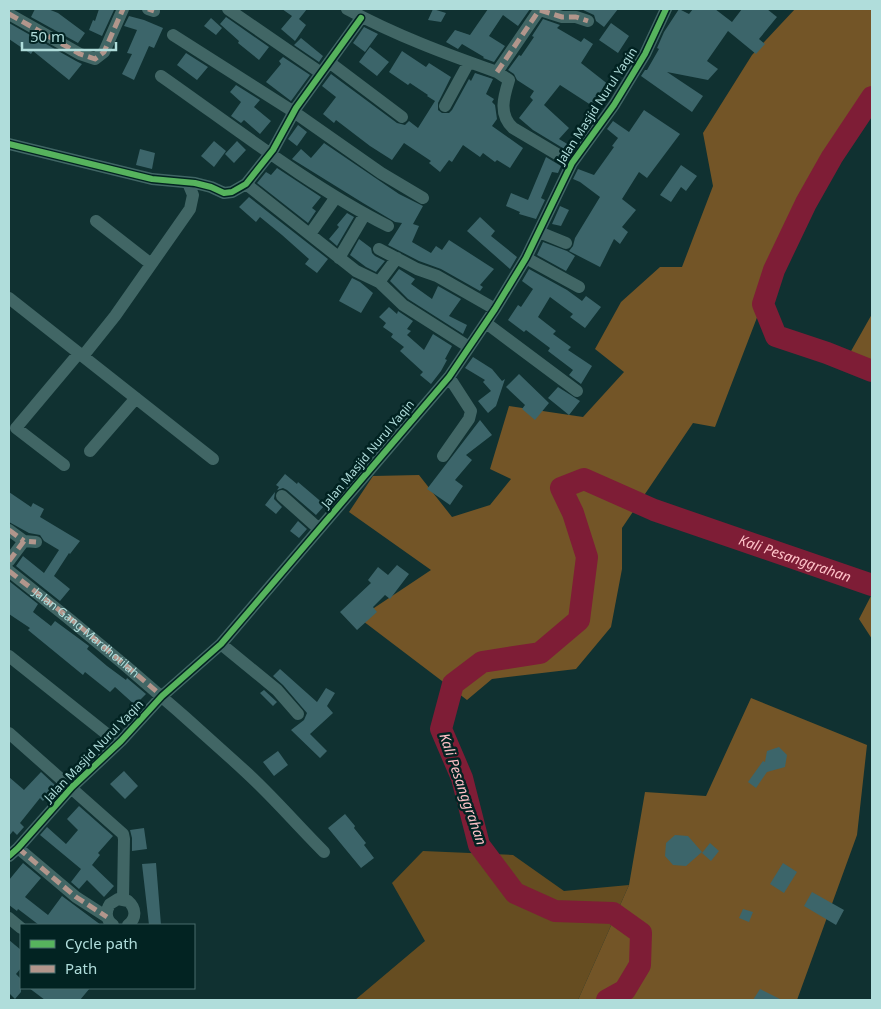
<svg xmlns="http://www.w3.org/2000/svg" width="881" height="1009" font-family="'Noto Sans',sans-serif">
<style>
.green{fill:#664d21}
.forest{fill:#735527}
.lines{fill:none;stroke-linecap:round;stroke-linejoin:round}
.river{stroke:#7e1d36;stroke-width:22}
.building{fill:#3c656a}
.minor{stroke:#416665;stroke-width:12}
.quiet{stroke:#b2968c;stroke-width:5;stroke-dasharray:10 5;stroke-linecap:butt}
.cycleway-casing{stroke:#022322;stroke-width:9}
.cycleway{stroke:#56b35d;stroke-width:6}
.labels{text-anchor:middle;stroke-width:5;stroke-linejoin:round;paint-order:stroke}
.street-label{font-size:12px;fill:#b0dddb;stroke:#022322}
.water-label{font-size:14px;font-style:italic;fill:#fec1c7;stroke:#022322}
</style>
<rect width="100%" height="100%" fill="#103131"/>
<path class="green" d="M423,851L513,855L564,891L629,885L578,1000H355L425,941L392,883Z"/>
<path class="forest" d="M795,9H872V92L796,216L715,427L693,423L622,528V569L611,627L576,669L492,679L467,700L359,618L431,570L349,512L373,476L419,475L452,517L490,505L511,479L490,469L509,406L583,417L624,372L595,349L621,302L660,267H682L713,186L703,133L752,55Z
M872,314V371L846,360Z
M872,594V639L859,619Z
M751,698L867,745L857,835L797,1000H578L629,885L645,792L706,796Z"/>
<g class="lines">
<g class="river">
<path d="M872,97L832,157L806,203L774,270L763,304L776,336L827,353L872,371"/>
<path id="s1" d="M607,1000L625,990L640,965L641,933L613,913L555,911L515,893L479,845L462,778L441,729L453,684L482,662L540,653L579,620L587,557L573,513L561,488L584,479L654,510L872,585"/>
</g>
</g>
<path class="building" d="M35,9H48L58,13L85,33L78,43L31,17Z
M99,9L114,10L102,36L89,30L93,20L95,21Z
M282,9H307L299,19L306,25L295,41L281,29L292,16Z
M433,9L446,13L441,22L428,20Z
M488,9H530L518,26L503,15L489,36L505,46L494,62L483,58L484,57L462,44L458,49L446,42L455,30L470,35Z
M581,9H618L604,27L596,21L594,15Z
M679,9L689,14L693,9H715L732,22L742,9H767L777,17L759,39L765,44L756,54L728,31L707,61L718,69L708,80L667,72L703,96L692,112L641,76L645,70H647L659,49L657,48L664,32Z
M129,16L144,20L163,28L154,48L149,46L134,80L122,74L132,54L127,53L137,30L124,26Z
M226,17L269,47L259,60L238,43L239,41L220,24Z
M211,18L222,28L216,35L204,26Z
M543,19L560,25L557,28L581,42L584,38L593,44L581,63L609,85L594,107L560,85L544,105L569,128L559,139L569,145L566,150L533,130L519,118L533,100L530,97L534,91L517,80L514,74L508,70L519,55L521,56L534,37L532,36Z
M9,23L76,61L82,64L69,80L33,51L31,54L9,39Z
M611,23L629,36L618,53L599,40Z
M364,27L378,34L365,52L353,43Z
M301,38L323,56L319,62L294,45Z
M370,47L389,62L377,76L359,62Z
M402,51L426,67L429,63L451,77L438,103V110L442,113H449L452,110L469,79L471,81L475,73L493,79L486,94L494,99L492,102L495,105L497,119L492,126L523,148L510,168L497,160L495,162L483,153L480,157L463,145L452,162L449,160L440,172L429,163L431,161L404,143L392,160L370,146L336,120L334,123L323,114L336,97L322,86L331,74L397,123L405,125L409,121L418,128L435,101L427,96L428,95L410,83L408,85L389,72Z
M186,53L208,67L197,80L177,65Z
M283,57L310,75L291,101L266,82L281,64L279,61Z
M236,85L260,100L254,107L271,121L260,134L244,120L241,123L231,116L241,102L230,92Z
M644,110L680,134L647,178L639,172L622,199L636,210L622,227L628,232L620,244L614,239L600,267L569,251L573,246L575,238L600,197L580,182L573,179L578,169L594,175L614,147L612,146L618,138L607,129L613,121L629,132Z
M298,125L307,132L297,146L288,139Z
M214,141L226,151L214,167L201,156Z
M237,141L246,150L234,163L225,154Z
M324,143L399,194L423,206L413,224L419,226L412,242L431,253L436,246L442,250L449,240L494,269L480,285L483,287L480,291L441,269L419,261L388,245L402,223L395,222L363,203L292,159L301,149L311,158Z
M140,149L155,153L152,169L136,165Z
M546,157L561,166L558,173L552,172L541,198L545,200L536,219L519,214L520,212L506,206L511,193L528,200Z
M681,165L697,176L686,191L681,187L671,202L660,195Z
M277,168L321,197L312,208L316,211L308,223L257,183L266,172L271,175Z
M249,197L328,259L317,273L305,264L309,259L282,235L260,217L256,222L239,207Z
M560,206L569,210L561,226L552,224Z
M347,213L354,217L337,246L329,239L339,227L337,225Z
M480,217L495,231L491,236L517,257L510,269L467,231Z
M359,239L371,248L372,253L375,256L385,261L376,272L366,267L350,255Z
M543,242L567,251L575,256L566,271L537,255Z
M399,269L415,279L411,284L432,299L438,286L461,299L449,316L467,325L463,334L408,299L390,281Z
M529,269L567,290L582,301L586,296L601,307L585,328L570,317L573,314L550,297L538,317L556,331L553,334L571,347L568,350L592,366L581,384L569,375L573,370L548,351L550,348L526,330L524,332L508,320L518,305L521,307L533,289L522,281Z
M352,278L360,282L373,293L361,313L339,301Z
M389,307L397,314L398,311L413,321L407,329L411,331L407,335L424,350L433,334L452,346L445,359L447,360L441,371L431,384L420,375L423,372L400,351L404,347L391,337L393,334L383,327L386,323L379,317Z
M473,357L492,369L502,381L505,379L496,406L488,413L478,401L491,391L483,382L485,380L465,368Z
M519,374L549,403L535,420L522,409L525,405L506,387Z
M558,387L580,401L569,415L548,398Z
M480,420L492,435L466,455L472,460L455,480L463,486L450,505L427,489Z
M285,474L297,484L298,482L325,505L316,515L287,490L283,488L277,490L279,487L276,485Z
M9,492L31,507L33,503L44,509L40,517L80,541L70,554L69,553L54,576L70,589L60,601L16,566L23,556L44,573L59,550L44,541L40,535L29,533L9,522Z
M275,492L274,499L282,507L276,514L265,505Z
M298,521L307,529L299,538L290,531Z
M397,565L409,574L390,599L385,595L373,607L377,612L357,630L340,612L371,583L368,580L378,567L388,575Z
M9,581L38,604L33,612L51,626L55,621L89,646L87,649L107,666L126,680L127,678L146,694L135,705L115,687L110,692L85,672L83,675L28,630L30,628L9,614Z
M280,669L317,702L326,688L335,693L327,706L333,713L310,734L327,751L320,758L291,730L304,720L307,713L283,685L273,676Z
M264,690L277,702L273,706L260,693Z
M779,747L787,755L785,767L767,772L756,788L748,782L763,761L765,762L767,751Z
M278,751L288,765L274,776L263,762Z
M124,771L138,786L125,799L110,784Z
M41,772L56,786L43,801L40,798L20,823L24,827L17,835L13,831L9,836V777L24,790Z
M79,806L113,836L98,853L100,855L92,865L114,886L104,897L87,880L79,889L71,882L81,869L40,835L47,827L66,844L78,830L67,819Z
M345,814L355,826L354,828L366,843L364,845L374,858L361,868L328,828Z
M144,828L147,849L132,851V838L130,830Z
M675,835L688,836L702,852L686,866L673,865L665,856L666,843Z
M710,843L719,851L711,861L702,853Z
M23,863L41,878L25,897L48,915L62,896L101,925H39L18,909L17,911L9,905V880Z
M156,863L161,925H149L142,864Z
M783,863L797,872L784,893L770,884Z
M812,892L844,910L836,925L804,906Z
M743,909L753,912L749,922L739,918Z
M9,940L21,950V968L16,974L21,979V992L15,999L9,993Z
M29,988H90L80,1000H45Z
M760,989L782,1000H753Z"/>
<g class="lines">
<path class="minor" d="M148,9L154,11
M228,9L321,73
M347,9C395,35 446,54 497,72L509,80C504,96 498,114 513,128L572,163
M540,10L562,17H576L588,21
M9,14L80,54L95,59L104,52L123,9
M173,35L294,112L381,173L423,198
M329,62L402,117
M497,72L540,9
M161,76C234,127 309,186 388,226
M445,106L469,62
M9,144L152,179L195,183L211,187L224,193L232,192L246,184L273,150L296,108L361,18
M246,184L356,271L379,282L403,305L469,347
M96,221L151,264
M539,232L566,243
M310,234L336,197
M379,249L417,269L437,276L495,309
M339,258L365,214
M526,258L579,287
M379,282L397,258
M9,298L213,459
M486,323L577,391
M83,356L115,316L190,209L193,195L188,183
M90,451L136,398
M443,456L469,419L471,411L449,377
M64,465L16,428L79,353
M282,496L319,529
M9,530L24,541
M9,561L24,541L36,542
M9,571C91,635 170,702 247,773C274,798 298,826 324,852
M221,644L277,690L298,714
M9,656L118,743
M9,733L123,834L124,839L123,899
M18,848L76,897L107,917
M9,856L18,848L72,787L121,741L162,696L221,644L449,377L495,309L526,258L572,163L614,105L645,54L666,9
M9,918L21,928
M113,925C106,920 105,912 110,904L118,899L128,901C136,908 137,918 128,925"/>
<g class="quiet">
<path d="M148,9L154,11"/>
<path d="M540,10L562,17H576L588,21"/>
<path d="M9,14L80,54L95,59L104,52L123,9"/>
<path d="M497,72L540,9"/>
<path d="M9,530L24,541"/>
<path d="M9,561L24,541L36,542"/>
<path id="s2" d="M9,571L76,623L162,696"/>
<path d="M18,848L76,897L107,917"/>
</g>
<g class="cycleway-casing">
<path id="cycleway" d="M9,144L152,179L195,183L211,187L224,193L232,192L246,184L273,150L296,108L361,18
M9,856L18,848L72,787L121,741L162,696L221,644L449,377L495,309L526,258L572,163L614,105L645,54L666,9"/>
</g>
<use href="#cycleway" class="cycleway"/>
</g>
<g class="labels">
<g class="street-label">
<text transform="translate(597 106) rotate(-57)" y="4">Jalan Masjid Nurul Yaqin</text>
<text transform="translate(368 454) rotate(-50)" y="4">Jalan Masjid Nurul Yaqin</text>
<text dy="4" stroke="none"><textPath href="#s2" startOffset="99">Jalan Gang Mardhotilah</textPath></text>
<text transform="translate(94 751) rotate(-46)" y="4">Jalan Masjid Nurul Yaqin</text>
</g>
<g class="water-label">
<text dy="5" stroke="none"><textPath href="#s1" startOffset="981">Kali Pesanggrahan</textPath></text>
<text transform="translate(463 789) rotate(71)" y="5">Kali Pesanggrahan</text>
</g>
</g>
<rect width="881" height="1009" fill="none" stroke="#b0dddb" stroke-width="20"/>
<rect x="20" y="924" width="175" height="65" fill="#022322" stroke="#486d6c"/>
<rect x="30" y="940" width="25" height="8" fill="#56b35d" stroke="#486d6c"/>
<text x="65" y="949" font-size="15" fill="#b0dddb">Cycle path</text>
<rect x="30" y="965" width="25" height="8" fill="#b2968c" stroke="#486d6c"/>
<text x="65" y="974" font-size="15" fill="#b0dddb">Path</text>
<path d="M22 42v8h94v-8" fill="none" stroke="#b0dddb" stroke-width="2.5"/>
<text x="30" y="42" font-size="15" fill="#b0dddb" stroke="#022322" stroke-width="4" paint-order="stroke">50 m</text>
</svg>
